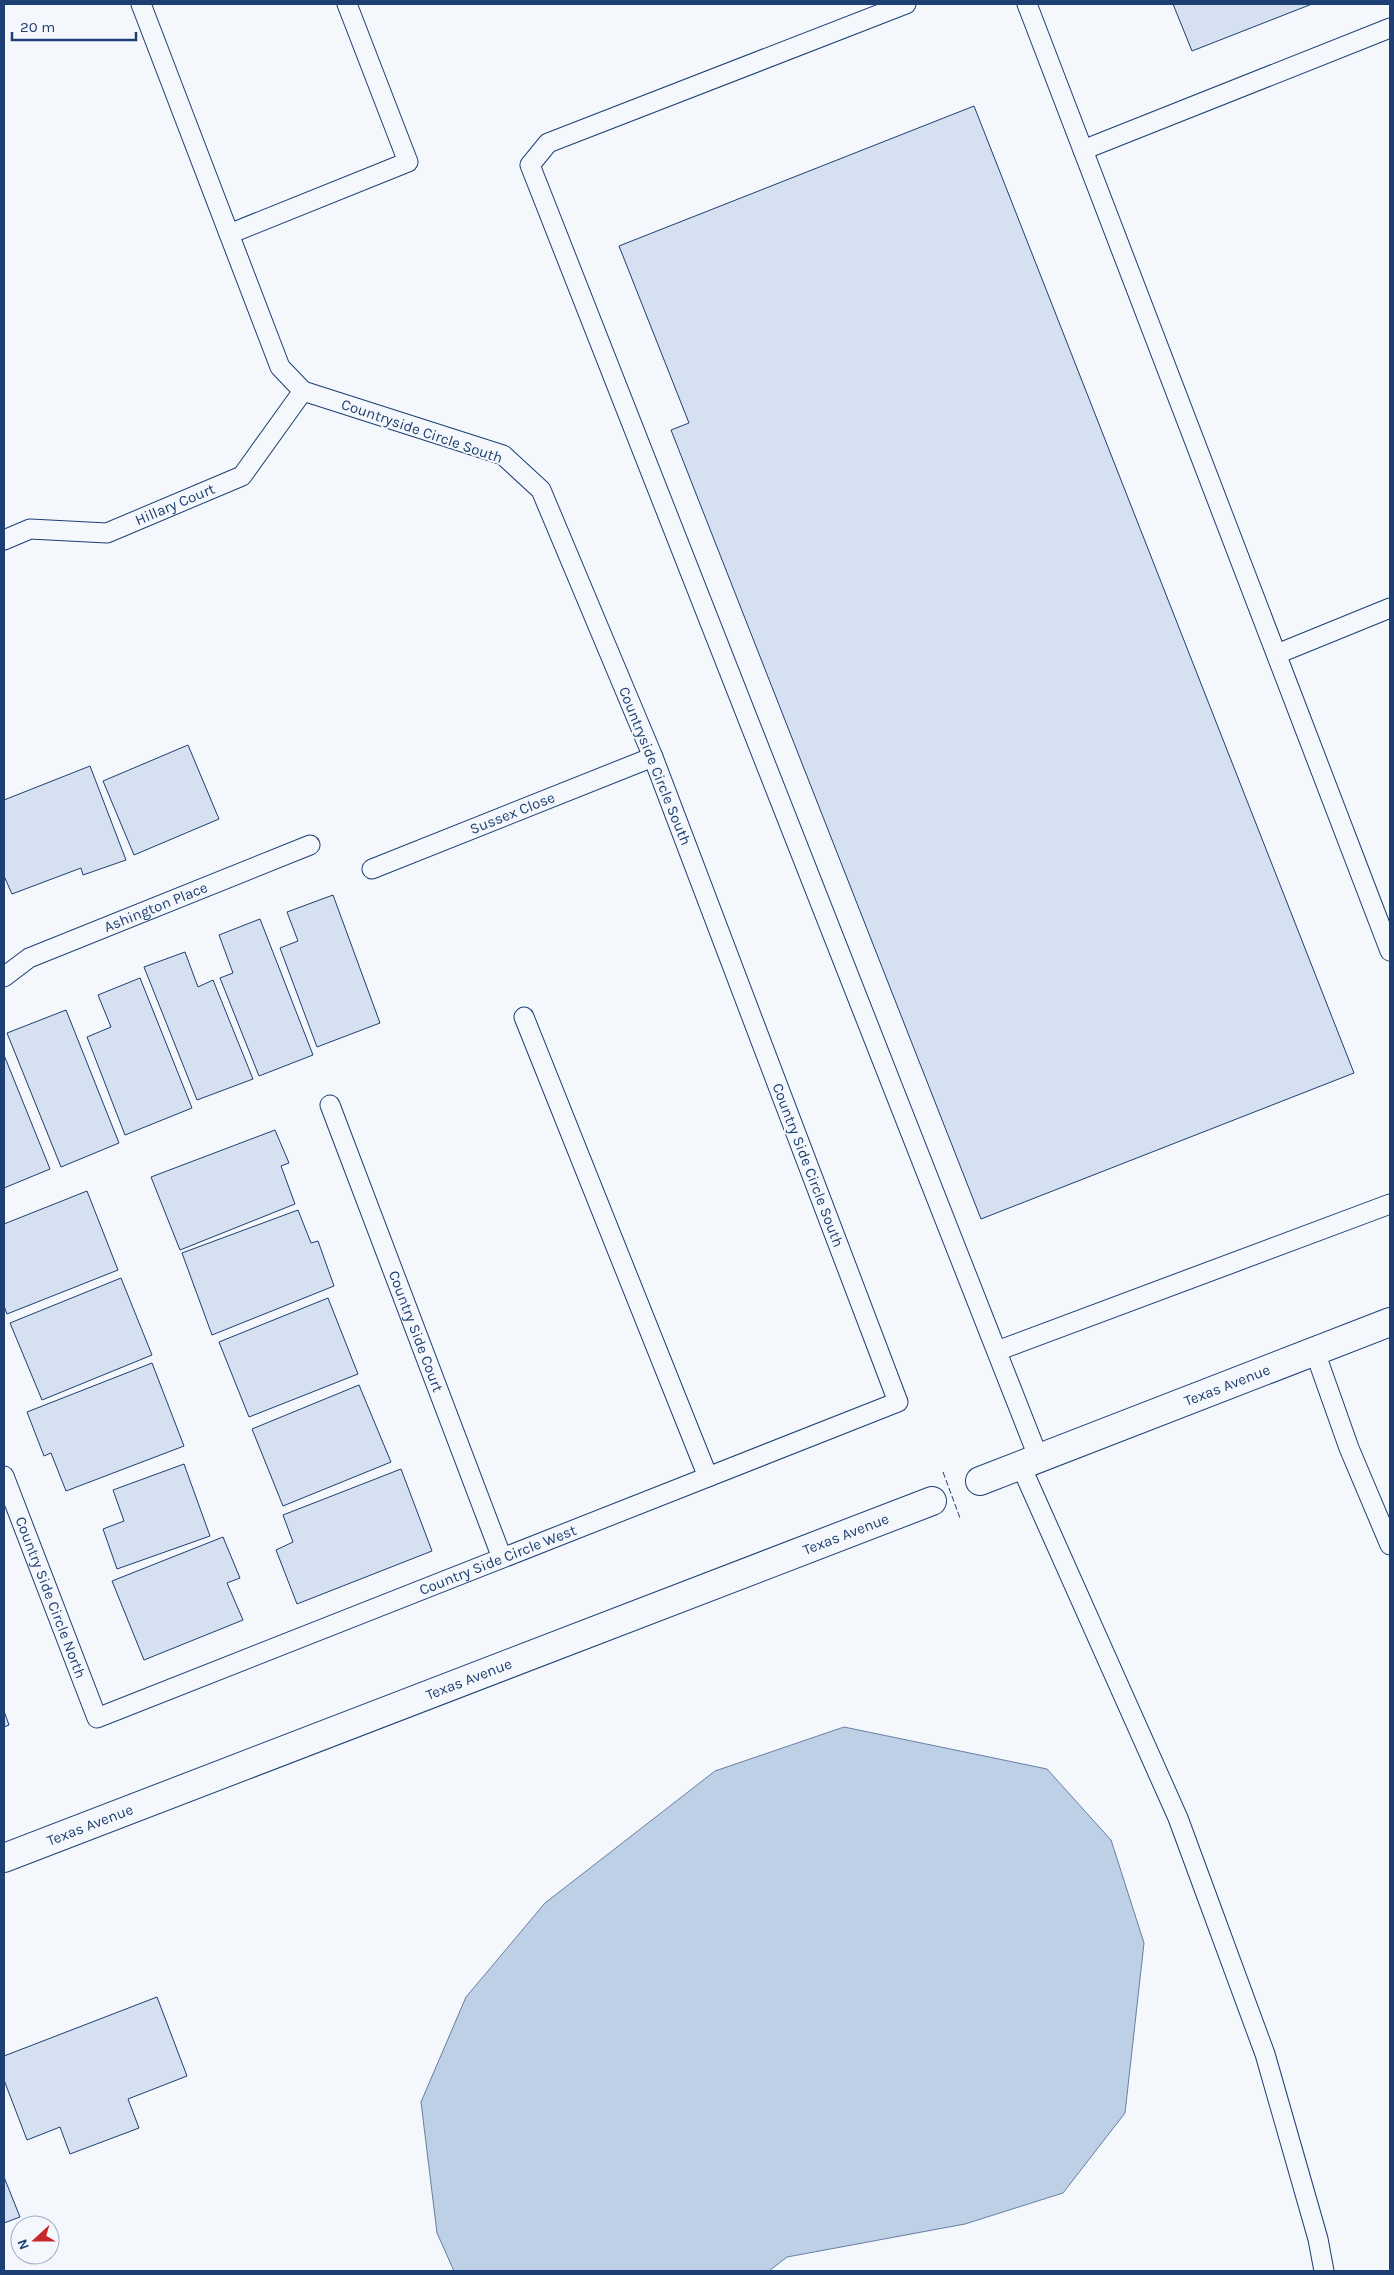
<svg xmlns="http://www.w3.org/2000/svg" width="1394" height="2275" font-family="Karla,sans-serif">
<style>
.water{fill:#bed0e5;stroke:#687fa3}
.building{fill:#d5e0f0;stroke:#1d3f73}
.lines{fill:none;stroke-linecap:round;stroke-linejoin:round}
.lane-casing{stroke:#1d3f73;stroke-width:21}
.street-casing{stroke:#1d3f73;stroke-width:30}
.lane{stroke:#f4f7fb;stroke-width:19}
.street{stroke:#f4f7fb;stroke-width:28}
.fence{stroke:#1d3f73;stroke-width:1;stroke-dasharray:6 2.5;stroke-linecap:butt}
.labels{text-anchor:middle;stroke-width:4;stroke-linejoin:round;paint-order:stroke}
.street-label{font-size:15px;fill:#1d3f73;stroke:#f4f7fb}
</style>
<rect width="100%" height="100%" fill="#f4f7fb"/>
<path class="water" d="M844,1727L1047,1769L1111,1840L1144,1943L1125,2113L1063,2193L965,2224L787,2257L769,2271H454L437,2233L421,2102L466,1997L545,1903L715,1771Z"/>
<path class="building" d="M1173,4H1312L1192,51Z
M974,106L1354,1073L981,1219L671,430L689,423L619,246Z
M188,745L219,819L134,855L103,781Z
M90,766L126,860L83,875L81,868L12,894L4,876V800Z
M333,895L380,1023L317,1047L280,948L298,941L287,912Z
M260,919L313,1055L259,1076L220,978L233,973L219,935Z
M185,952L198,987L213,980L253,1079L197,1100L144,967Z
M140,978L192,1108L125,1135L87,1037L111,1027L98,995Z
M66,1010L119,1143L61,1167L7,1033Z
M4,1055L50,1169L4,1188Z
M275,1130L289,1163L281,1166L295,1204L180,1250L151,1177Z
M87,1191L118,1270L7,1314L4,1306V1224Z
M298,1210L311,1243L318,1241L334,1286L212,1335L182,1253Z
M121,1278L152,1355L42,1400L10,1323Z
M328,1298L358,1374L249,1417L219,1342Z
M152,1363L184,1446L66,1491L51,1453L44,1456L27,1412Z
M359,1385L391,1462L283,1506L252,1429Z
M184,1464L210,1536L117,1569L103,1529L124,1521L113,1490Z
M401,1469L432,1551L297,1604L276,1550L293,1542L283,1515Z
M223,1537L240,1578L227,1583L243,1620L144,1660L112,1581Z
M4,1711L9,1725L4,1727Z
M157,1997L187,2076L128,2099L139,2128L70,2154L60,2127L27,2140L4,2080V2056Z
M4,2177L20,2217L4,2223Z"/>
<g class="lines">
<g class="lane-casing">
<g id="lane">
<path d="M906,4L548,143L530,165L1039,1459"/>
<path d="M1027,4L1390,951"/>
<path d="M1083,150L1390,28"/>
<path d="M229,234L408,162L347,4"/>
<path id="s1" d="M4,540L30,529L107,533L242,476L303,391"/>
<path d="M1277,654L1390,608"/>
<path id="s2" d="M372,869L653,757"/>
<path id="s3" d="M4,977L29,958L310,845"/>
<path d="M524,1017L708,1477"/>
<path id="s4" d="M330,1105L502,1558"/>
<path d="M997,1351L1390,1204"/>
<path d="M1315,1352L1349,1448L1390,1545"/>
<path d="M1021,1466L1178,1818L1265,2054L1318,2239L1324,2271"/>
<path id="s5" d="M4,1476L97,1718L898,1402L653,757L541,490L503,455L303,391L280,367L141,4"/>
</g>
</g>
<g class="street-casing">
<g id="street">
<path id="s6" d="M980,1481L1390,1322"/>
<path id="s7" d="M4,1858L932,1501"/>
</g>
</g>
<use href="#lane" class="lane"/>
<use href="#street" class="street"/>
<path class="fence" d="M943,1472L960,1518"/>
</g>
<g class="labels">
<g class="street-label">
<text transform="translate(422 431) rotate(19)" y="5">Countryside Circle South</text>
<text dy="5" stroke="none"><textPath href="#s1" startOffset="179">Hillary Court</textPath></text>
<text transform="translate(655 766) rotate(68)" y="5">Countryside Circle South</text>
<text dy="5" stroke="none"><textPath href="#s2" startOffset="151">Sussex Close</textPath></text>
<text dy="5" stroke="none"><textPath href="#s3" startOffset="168">Ashington Place</textPath></text>
<text transform="translate(808 1165) rotate(69)" y="5">Country Side Circle South</text>
<text dy="5" stroke="none"><textPath href="#s4" startOffset="242">Country Side Court</textPath></text>
<text dy="5" stroke="none"><textPath href="#s6" startOffset="265">Texas Avenue</textPath></text>
<text dy="5" stroke="none"><textPath href="#s7" startOffset="902">Texas Avenue</textPath></text>
<text dy="5" stroke="none"><textPath href="#s5" startOffset="690">Country Side Circle West</textPath></text>
<text dy="5" stroke="none"><textPath href="#s5" startOffset="130">Country Side Circle North</textPath></text>
<text dy="5" stroke="none"><textPath href="#s7" startOffset="498">Texas Avenue</textPath></text>
<text dy="5" stroke="none"><textPath href="#s7" startOffset="92">Texas Avenue</textPath></text>
</g>
</g>
<rect width="1394" height="2275" fill="none" stroke="#1d3f73" stroke-width="10"/>
<g transform="translate(35 2240) rotate(249)"><circle r="24" fill="#f4f7fb" stroke="#9eadc5"/>
<path d="M0-4L9 19L0 12L-9 19Z" fill="#c62828"/>
<text y="-8" font-size="14" font-weight="bold" text-anchor="middle" fill="#1d3f73">N</text>
</g>
<path d="M12 32v8h124v-8" fill="none" stroke="#1d3f73" stroke-width="2.5"/>
<text x="20" y="32" font-size="15" fill="#1d3f73" stroke="#f4f7fb" stroke-width="4" paint-order="stroke">20 m</text>
</svg>
